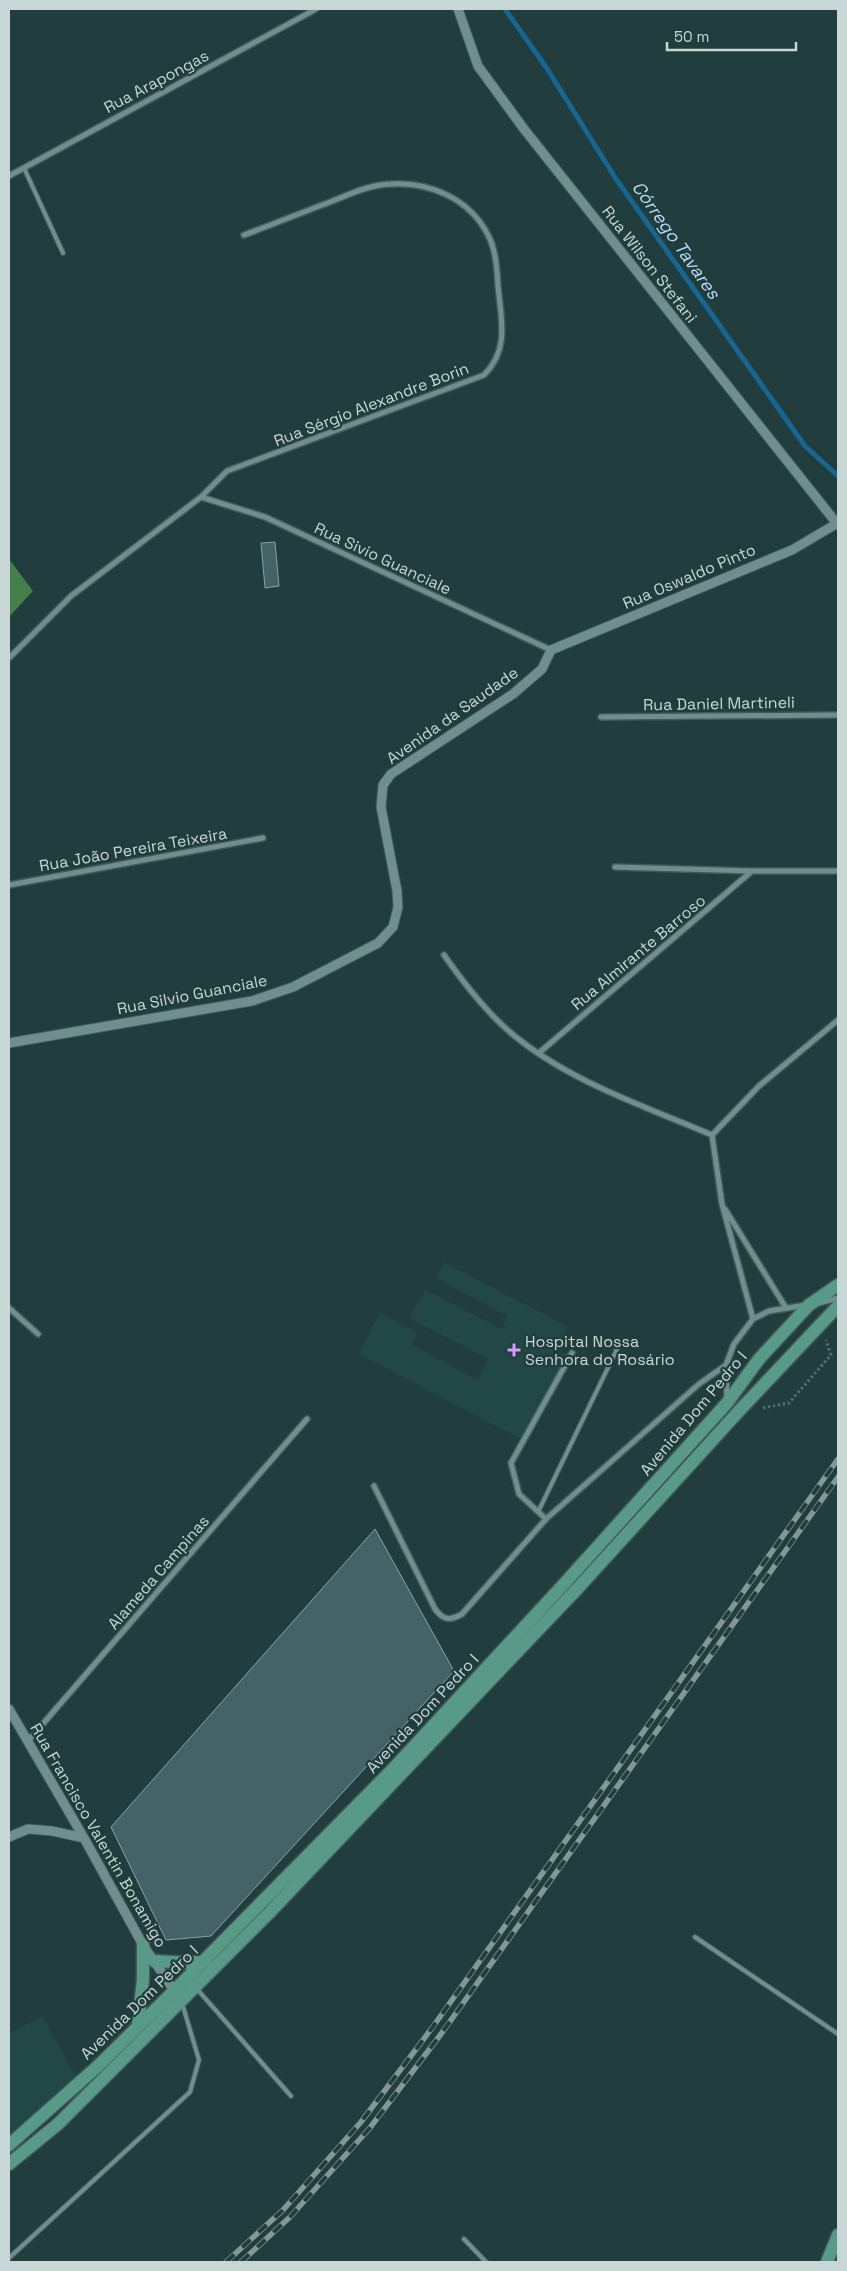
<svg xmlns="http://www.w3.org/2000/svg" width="847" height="2271" font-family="'Space Grotesk',sans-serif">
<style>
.built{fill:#214847}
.forest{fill:#437e4b}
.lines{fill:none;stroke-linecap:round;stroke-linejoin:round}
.stream{stroke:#176591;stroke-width:5}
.building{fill:#466269;stroke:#86a3ac}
.service-casing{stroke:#405a59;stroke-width:6}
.minor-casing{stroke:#405a59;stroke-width:8}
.tertiary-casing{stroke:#405a59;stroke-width:11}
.primary-casing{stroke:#405a59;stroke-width:15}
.path{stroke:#546c6c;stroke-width:3;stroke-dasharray:2.5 2.5;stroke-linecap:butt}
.service{stroke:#6f8e8d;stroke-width:4}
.minor{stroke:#6f8e8d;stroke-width:5}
.tertiary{stroke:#6f8e8d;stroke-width:9}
.primary{stroke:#589988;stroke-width:12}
.rail-casing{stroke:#829796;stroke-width:5.5}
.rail{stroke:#213d3d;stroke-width:4;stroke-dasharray:11;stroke-linecap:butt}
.poi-dot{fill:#d29dfd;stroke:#213d3d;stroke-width:2}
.labels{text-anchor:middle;stroke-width:4.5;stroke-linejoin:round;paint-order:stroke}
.street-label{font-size:16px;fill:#c7d7d6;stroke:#213d3d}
.poi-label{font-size:16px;fill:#c7d7d6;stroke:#213d3d;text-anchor:start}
.water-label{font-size:18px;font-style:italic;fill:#b8dcf6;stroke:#213d3d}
</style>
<rect width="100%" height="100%" fill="#213d3d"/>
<path class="built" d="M444,1262L568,1327L561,1342L554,1339L551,1345L567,1354L521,1439L359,1354L380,1313L418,1333L412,1345L478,1380L488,1359L409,1318L425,1289L501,1329L508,1316L436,1278Z
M42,2016L77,2078L9,2137V2034Z"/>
<path class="forest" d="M9,559L33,591L9,617Z"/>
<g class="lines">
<path class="stream" d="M505,9L546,67L616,179L805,446L838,476"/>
</g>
<path class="building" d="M275,542L279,586L265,588L261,543Z
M375,1529L454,1671L211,1936L166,1940L111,1827Z"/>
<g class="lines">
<g class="service-casing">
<path id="service" d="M24,168L63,253
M538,1512L619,1345
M695,1937L838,2034
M197,1989L291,2096
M464,2239L486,2262
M9,2258L190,2092L199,2060L182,2003"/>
</g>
<g class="minor-casing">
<path id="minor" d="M9,176L316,9
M201,497L265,517L551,650
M9,658L71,596L201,497L227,471L484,375C510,349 501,319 498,286C497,269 496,250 488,235C470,199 429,181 390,184C367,185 346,196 325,204C298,214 271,225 244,235
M601,717L838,715
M615,867L752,871H838
M9,885L263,838
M444,955C463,982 485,1011 511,1033C568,1081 644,1106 712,1135
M540,1052L752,871
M712,1135L722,1204L753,1319
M712,1135L759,1086L838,1020
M725,1209L786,1308
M819,1303L838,1298
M9,1308L38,1334
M572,1353L511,1463L519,1494L546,1519L699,1384L726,1365
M727,1400L726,1365L734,1344L753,1319L769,1311L806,1305
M374,1486L435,1609C443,1620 450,1621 462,1614L546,1519
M28,1741L307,1419"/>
</g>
<g class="tertiary-casing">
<path id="tertiary" d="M458,9L478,66L524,129L838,525
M9,1043L252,1001L293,987L378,943L393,927L398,907L397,891L381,807L383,785L391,774L513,694L542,669L551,650L792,550L836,524
M9,1709L84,1838L143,1945L177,1995
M9,1837L28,1829L52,1831L84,1838"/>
</g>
<g class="primary-casing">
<path id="primary" d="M154,1961L188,1963L205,1961
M138,2025L143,1979V1945
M9,2145L98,2066L174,1991L392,1770L564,1584L727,1403L759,1359L809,1305L838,1285
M9,2164L58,2124L269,1913L577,1589L738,1412L838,1306
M827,2262L838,2235"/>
</g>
<path class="path" d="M763,1408L789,1403L831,1355L826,1340"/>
<use href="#service" class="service"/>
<use href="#minor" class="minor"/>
<use href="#tertiary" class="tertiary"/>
<use href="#primary" class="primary"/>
<g class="rail-casing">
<path id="rail" d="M226,2262L283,2210L361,2122L432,2028L838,1459
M241,2262L290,2217L369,2129L441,2034L838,1477"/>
</g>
<use href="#rail" class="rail"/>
</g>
<path class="poi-dot" d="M511.5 1342.5h5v5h5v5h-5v5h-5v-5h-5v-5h5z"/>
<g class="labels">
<g class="street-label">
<text transform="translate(156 81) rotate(-28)" y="6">Rua Arapongas</text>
<text transform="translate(650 264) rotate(52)" y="6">Rua Wilson Stefani</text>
<text transform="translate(371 404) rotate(-21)" y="6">Rua Sérgio Alexandre Borin</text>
<text transform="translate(383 558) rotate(25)" y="6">Rua Sivio Guanciale</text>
<text transform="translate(689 576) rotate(-23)" y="6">Rua Oswaldo Pinto</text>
<text transform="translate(719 703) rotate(-1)" y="6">Rua Daniel Martineli</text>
<text transform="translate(452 715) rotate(-35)" y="6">Avenida da Saudade</text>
<text transform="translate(133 849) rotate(-10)" y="6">Rua João Pereira Teixeira</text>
<text transform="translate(638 952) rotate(-40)" y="6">Rua Almirante Barroso</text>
<text transform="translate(192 994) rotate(-11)" y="6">Rua Silvio Guanciale</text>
<text transform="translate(693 1413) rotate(-50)" y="6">Avenida Dom Pedro I</text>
<text transform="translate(158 1572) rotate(-49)" y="6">Alameda Campinas</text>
<text transform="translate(422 1713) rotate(-47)" y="6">Avenida Dom Pedro I</text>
<text transform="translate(99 1835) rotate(60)" y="6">Rua Francisco Valentin Bonamigo</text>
<text transform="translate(139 2002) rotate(-44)" y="6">Avenida Dom Pedro I</text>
</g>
<g class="poi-label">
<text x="525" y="1347">Hospital Nossa<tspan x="525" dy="18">Senhora do Rosário</tspan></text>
</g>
<g class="water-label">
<text transform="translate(676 240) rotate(55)" y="6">Córrego Tavares</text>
</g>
</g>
<rect width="847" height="2271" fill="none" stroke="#c7d7d6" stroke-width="20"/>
<path d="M667 42v8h129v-8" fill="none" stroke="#c7d7d6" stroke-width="2.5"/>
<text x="674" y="42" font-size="15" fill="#c7d7d6" stroke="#213d3d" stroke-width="4" paint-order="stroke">50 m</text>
</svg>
